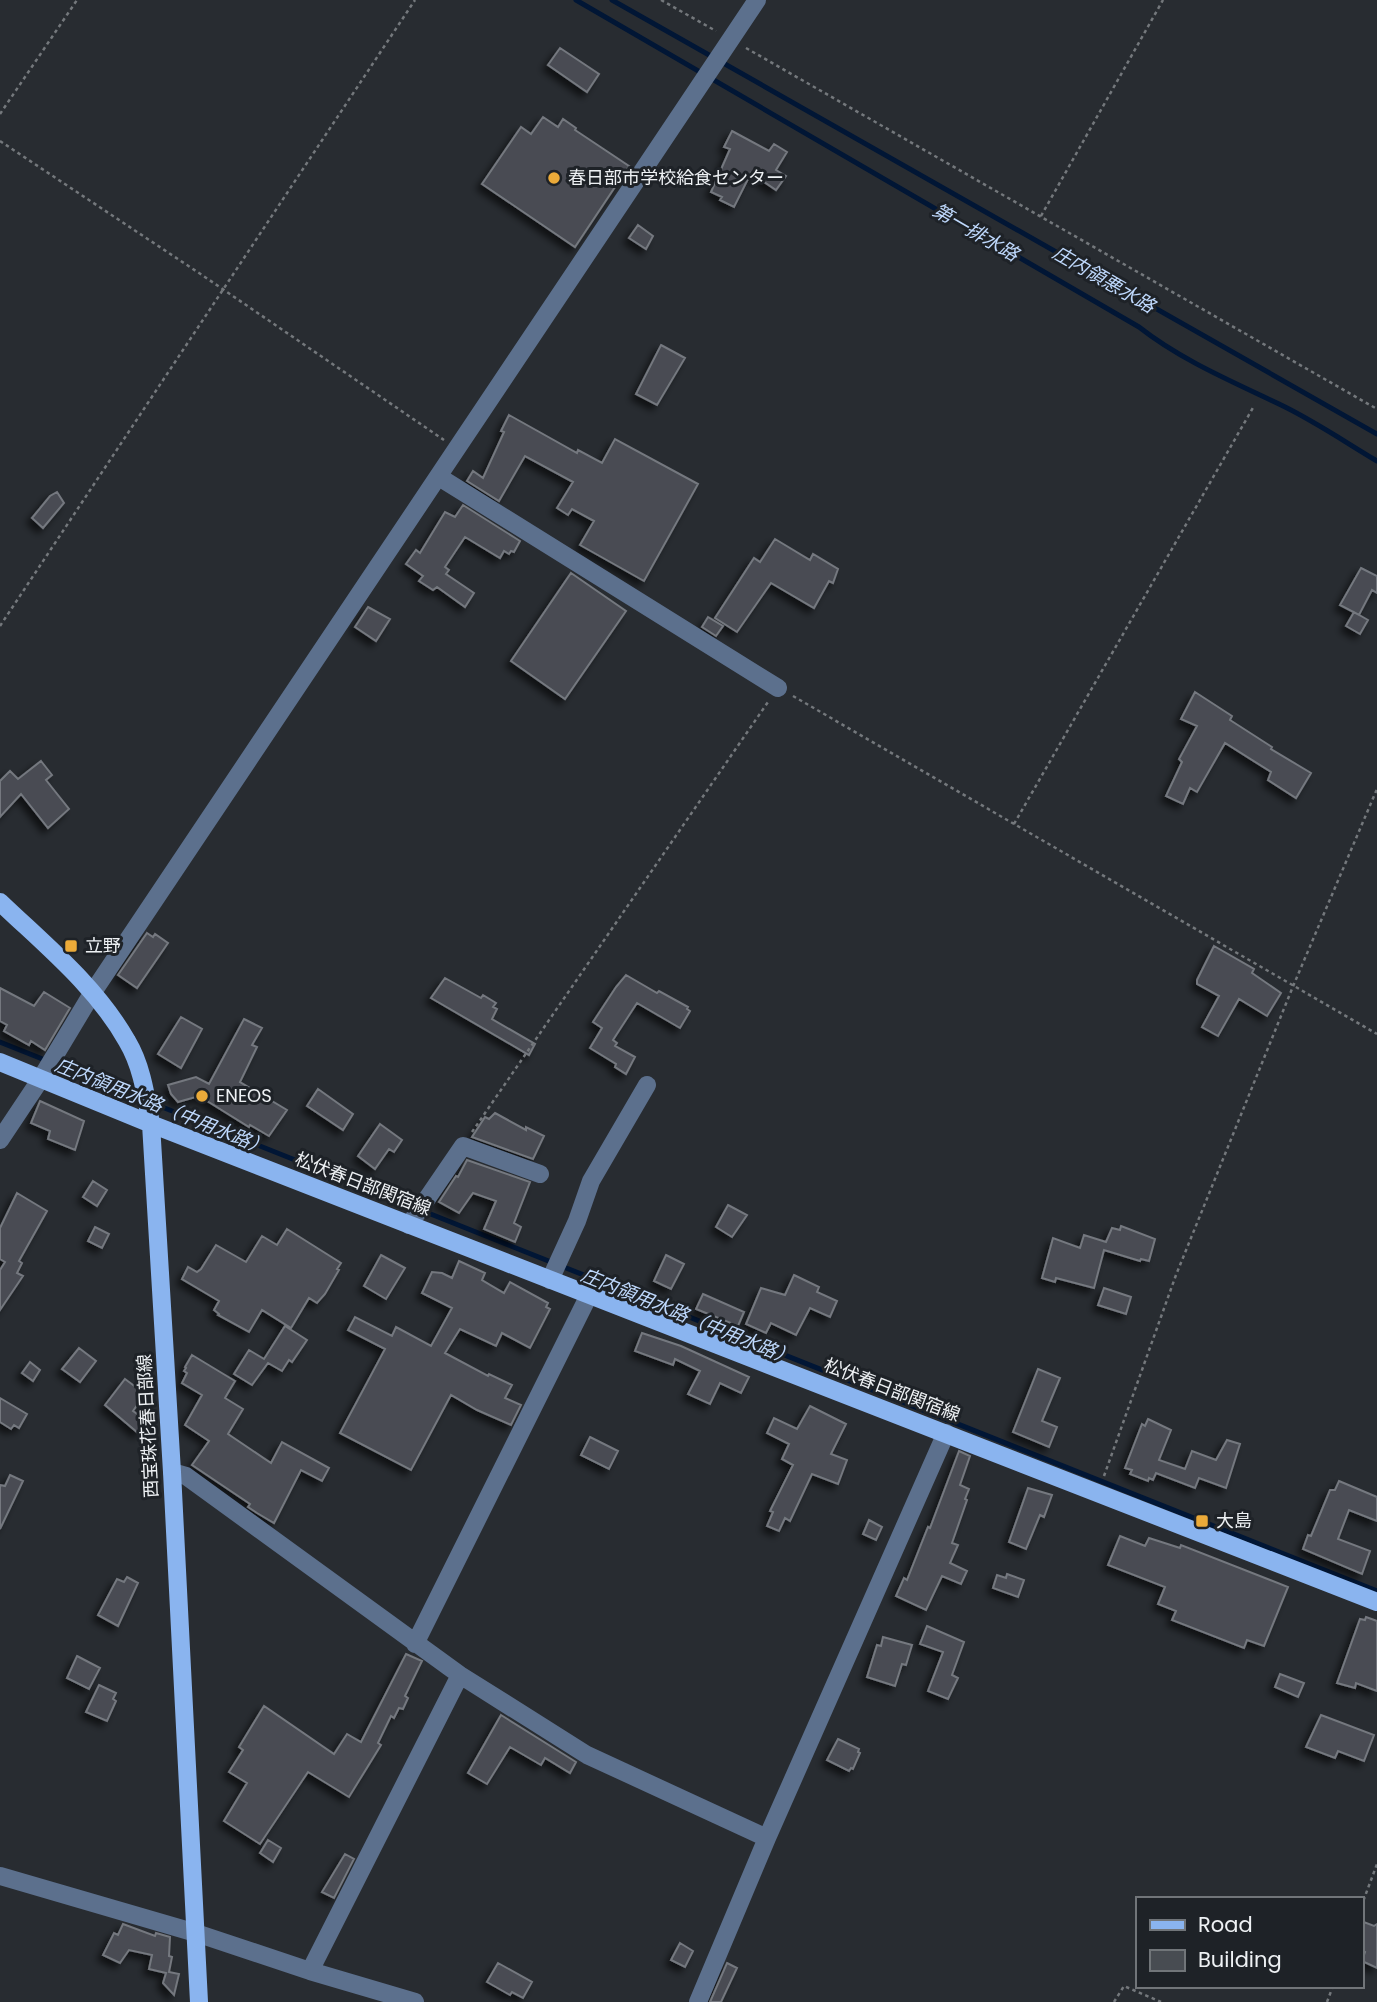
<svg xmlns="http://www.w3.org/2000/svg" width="1377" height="2002" font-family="Poppins,'Noto Sans JP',sans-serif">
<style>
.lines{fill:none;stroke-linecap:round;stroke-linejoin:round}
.stream{stroke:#011635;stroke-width:5}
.building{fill:#484c52;stroke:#74787f;stroke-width:2;filter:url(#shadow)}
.path{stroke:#74787c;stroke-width:2.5;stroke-dasharray:3.5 3.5;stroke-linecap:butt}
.minor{stroke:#5c708d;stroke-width:18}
.major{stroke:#8ab4ef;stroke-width:18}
.poi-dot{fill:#ebaa39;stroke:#1e2227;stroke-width:2.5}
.labels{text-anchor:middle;stroke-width:6;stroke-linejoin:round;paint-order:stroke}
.poi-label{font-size:18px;fill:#eef1f4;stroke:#1e2227;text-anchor:start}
.street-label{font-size:18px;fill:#eef1f4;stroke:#1e2227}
.water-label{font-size:19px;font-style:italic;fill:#bed8fc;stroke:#1e2227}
</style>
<defs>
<filter id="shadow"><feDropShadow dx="-5" dy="5" stdDeviation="3.5" flood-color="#0009"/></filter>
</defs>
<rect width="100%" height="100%" fill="#282c31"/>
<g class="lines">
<path class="stream" d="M576,0L1139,327C1181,360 1231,381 1279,404C1313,420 1345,442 1377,461
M612,0L1377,434
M0,1042L143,1099
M152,1103L1377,1591"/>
</g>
<path class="building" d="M560,48L599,74L587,92L548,65Z
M543,117L558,127L563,119L576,128L575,130L629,166L575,247L482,184L521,127L531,134Z
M732,131L769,151L774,144L787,152L776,170L786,176L776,190L751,173L734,207L720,200L722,197L711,192L730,149L724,147Z
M638,225L653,236L646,249L629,238Z
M661,345L685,358L657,405L636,394Z
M509,415L577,453L578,450L602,463L615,439L698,484L644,581L580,545L594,521L572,509L568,515L557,508L573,482L525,456L499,501L467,481L473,471L483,478L504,432L501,431Z
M57,492L64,503L43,528L32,518L50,496Z
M463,505L520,541L514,552L511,551L509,554L504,551L500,558L465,537L445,567L449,570L446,574L474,593L465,607L437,587L433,590L419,581L423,576L406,564L416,550L420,553L445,512L455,517Z
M775,539L810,560L813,554L838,569L833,583L829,581L814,608L771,583L737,632L715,618L754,558L760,562Z
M1361,568L1377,576V593L1372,590L1359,615L1340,605Z
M571,573L626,611L565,699L511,661Z
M368,607L390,619L376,641L355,627Z
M1354,612L1368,620L1360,634L1346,626Z
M708,617L723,626L716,636L702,627Z
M1195,692L1232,716L1230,720L1272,747L1271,749L1311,773L1296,798L1268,780L1271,772L1225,743L1197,792L1190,788L1183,804L1166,796L1182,762L1179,759L1197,726L1181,719Z
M41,761L52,775L46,780L69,809L48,828L21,794L0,817V781L10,771L18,779Z
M147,933L153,937L155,934L168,943L137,988L118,975Z
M1214,946L1254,969L1252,973L1281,993L1267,1016L1239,999L1218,1036L1202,1027L1219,996L1197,984V980Z
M626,975L657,993L659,991L688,1007L687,1009L690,1011L680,1028L637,1003L613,1040L617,1043L615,1046L635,1057L626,1074L615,1067L616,1064L590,1048L602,1028L593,1022L616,987Z
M445,978L481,998L483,995L496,1003L493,1007L497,1009L492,1019L535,1044L529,1055L431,998Z
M0,988L34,1006L44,992L70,1008L45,1050L31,1041L29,1045L4,1031L7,1025L0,1021Z
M181,1017L202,1029L181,1068L158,1054Z
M244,1019L262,1028L252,1045L257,1047L240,1082L287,1110L269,1136L250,1125L249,1127L199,1096L178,1102L171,1094L168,1085L196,1077L209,1084Z
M318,1089L353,1114L343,1130L307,1106Z
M40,1101L84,1121L75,1150L48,1139L50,1131L31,1123Z
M495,1113L526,1130V1127L544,1136L533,1159L472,1137L485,1117L489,1119Z
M380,1124L402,1140L394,1152L389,1149L375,1169L358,1156Z
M467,1160L530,1182L514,1223L521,1227L515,1242L484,1229L496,1201L473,1193L459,1213L439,1202L456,1176L458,1177Z
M93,1181L107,1190L97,1206L83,1197Z
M17,1193L47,1211L19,1261L22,1263L17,1273L23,1276L0,1310V1270L5,1262L0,1259V1228Z
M728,1205L747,1215L732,1237L716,1227Z
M1121,1226L1155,1239L1149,1261L1141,1259L1140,1261L1104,1250L1094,1288L1056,1278L1055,1282L1042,1278L1053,1238L1080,1248L1084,1235L1106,1242L1112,1228L1120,1230Z
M95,1227L109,1234L102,1248L88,1241Z
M287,1229L341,1263L337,1269L339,1270L325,1294L317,1303L309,1298L291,1328L262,1310L249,1332L218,1315L219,1314L214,1310L219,1301L182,1279L188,1267L197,1272L201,1269L216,1245L246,1262L262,1236L277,1245Z
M381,1255L405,1268L386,1299L364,1286Z
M666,1255L684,1264L671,1289L654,1281Z
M459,1261L485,1273L482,1280L504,1293L510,1282L548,1303L546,1307L550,1309L530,1348L502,1333L496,1346L460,1329L445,1353L488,1376L489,1374L512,1385L505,1398L521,1405L511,1425L477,1410L451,1395L411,1470L340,1433L385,1349L348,1330L355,1317L392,1336L396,1327L431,1346L452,1308L422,1293L432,1272L442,1273L452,1278Z
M794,1275L819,1287L817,1292L837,1301L830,1317L810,1308L796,1335L771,1323L766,1333L746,1324L761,1288L785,1295Z
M1104,1288L1131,1297L1126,1314L1098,1305Z
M703,1294L744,1312L738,1326L696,1309Z
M285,1326L307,1340L292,1362L289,1360L282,1371L268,1363L252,1385L234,1374L249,1350L264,1359Z
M642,1333L681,1346L749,1377L741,1393L720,1383L710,1404L688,1394L700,1371L675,1359L673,1365L635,1351Z
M79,1348L96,1361L80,1382L62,1369Z
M192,1355L235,1381L225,1398L243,1409L228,1434L271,1463L282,1442L329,1468L322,1481L301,1470L274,1523L257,1513L248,1507L250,1504L192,1465L209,1441L185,1425L202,1395L182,1383L187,1373L184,1371L186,1368L185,1367Z
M30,1362L40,1370L33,1381L22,1373Z
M1038,1369L1060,1378L1042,1421L1057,1427L1049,1447L1013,1432Z
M125,1379L145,1394L133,1411L147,1421L138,1433L105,1405Z
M0,1398L27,1414L19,1428L14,1425L11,1429L0,1422Z
M810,1406L846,1424L831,1454L847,1460L838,1484L812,1474L790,1521L785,1518L779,1531L767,1526L773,1512L770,1511L793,1465L782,1459L789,1444L767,1433L774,1418L797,1429Z
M1148,1419L1171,1430L1159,1460L1185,1469L1192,1451L1216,1460L1227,1440L1240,1444L1226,1488L1199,1478L1195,1488L1156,1473L1153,1480L1149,1478L1148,1481L1130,1474L1132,1470L1125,1468L1142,1424L1145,1426Z
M590,1437L618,1451L609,1469L581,1455Z
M959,1451L970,1456L960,1485L969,1489L965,1499L967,1500L952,1543L958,1545L950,1563L967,1571L961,1584L942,1576L926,1610L896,1596L904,1578L907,1580L928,1527L930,1528Z
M10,1475L23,1481L0,1529V1485L5,1486Z
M1339,1481L1377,1497V1521L1349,1510L1338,1539L1370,1551L1362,1574L1303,1549L1308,1535L1311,1536L1330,1490H1335Z
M1028,1488L1052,1495L1044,1517L1040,1515L1026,1549L1009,1542Z
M869,1520L882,1527L876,1540L863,1534Z
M1120,1536L1145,1546L1149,1538L1180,1548L1181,1545L1288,1587L1264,1646L1247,1640L1244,1648L1172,1620L1176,1611L1158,1604L1165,1587L1108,1565Z
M1007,1574L1024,1580L1018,1597L993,1588L997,1575L1006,1578Z
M127,1577L138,1583L118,1626L98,1615L117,1579L124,1582Z
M1366,1617L1377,1621V1691L1356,1683L1355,1688L1337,1683L1360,1619L1365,1620Z
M927,1626L964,1642L952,1675L958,1678L948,1699L928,1691L943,1652L920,1644Z
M883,1637L912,1645L906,1665L902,1664L895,1686L867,1677L877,1645L881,1646Z
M406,1654L422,1661L405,1696L408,1698L403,1709L399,1708L394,1718L391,1716L378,1743L381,1745L349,1797L308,1772L260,1844L224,1821L247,1783L229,1772L243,1750L239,1747L264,1706L334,1754L347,1734L361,1742Z
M77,1656L100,1668L89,1689L67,1678Z
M1280,1674L1304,1683L1298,1697L1275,1687Z
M99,1685L116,1693L113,1699L116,1701L107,1721L86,1712Z
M501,1715L576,1762L570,1773L545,1758L541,1765L510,1747L487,1784L468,1773Z
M1321,1715L1374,1735L1364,1761L1338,1751L1335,1758L1306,1747Z
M838,1739L859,1749L858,1752L860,1753L853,1769L851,1768L849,1771L827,1760Z
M268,1840L281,1848L273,1862L260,1853Z
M345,1854L354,1859L334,1898L322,1892Z
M1361,1921L1374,1926L1377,1924V1968L1362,1961L1365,1952L1361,1950Z
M123,1924L155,1936L156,1933L170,1937L169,1956L172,1957L169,1972L179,1974L174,1995L163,1983L166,1973L149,1969L152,1955L129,1950L120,1963L103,1955L114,1933L118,1935Z
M680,1943L693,1951L685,1967L671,1960Z
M498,1963L532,1982L523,1998L512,1992L510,1995L487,1982Z
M727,1963L737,1968L721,2002H710Z"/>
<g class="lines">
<path class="path" d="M661,0L716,31
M746,48L1377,409
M0,114L77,0
M0,141L202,275L444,440
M1041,216L1163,0
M0,626L415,0
M793,696L1377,1034
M1014,824L1254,406
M472,1132L768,702
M1104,1476L1176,1275L1294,984L1377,789
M1361,1907L1377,1864
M1114,2002L1124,1986L1161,2002
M1327,2002L1333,1986"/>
<path class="minor" d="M439,477L778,688
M0,1140L40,1080L93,992L757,0
M409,1225L463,1146L540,1174
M550,1280L577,1221L591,1181L647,1085
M172,1472L186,1476L460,1675L587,1755L767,1838
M415,1644L589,1295
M0,1876L196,1933L310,1971L415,2002
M310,1971L460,1675
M698,2002L767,1838L946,1433"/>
<path class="major" d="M0,902C45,945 96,986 127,1041C142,1066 146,1096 151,1124L172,1472L199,2002
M0,1062L151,1124L1377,1602"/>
</g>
<g class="poi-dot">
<circle cx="554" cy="178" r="7"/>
<rect x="64" y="939" width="14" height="14" rx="3.5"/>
<circle cx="202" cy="1096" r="7"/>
<rect x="1195" y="1514" width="14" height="14" rx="3.5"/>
</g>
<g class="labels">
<g class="poi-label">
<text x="568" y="184">春日部市学校給食センター</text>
<text x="85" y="952">立野</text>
<text x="216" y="1102">ENEOS</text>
<text x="1216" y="1527">大島</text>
</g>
<g class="street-label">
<text transform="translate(363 1184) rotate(21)" y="6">松伏春日部関宿線</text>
<text transform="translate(892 1390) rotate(21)" y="6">松伏春日部関宿線</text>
<text transform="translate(148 1426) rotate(-93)" y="6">西宝珠花春日部線</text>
</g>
<g class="water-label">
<text transform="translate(976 232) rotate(30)" y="7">第一排水路</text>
<text transform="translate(1104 279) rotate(30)" y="7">庄内領悪水路</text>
<text transform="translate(162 1106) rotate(22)" y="7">庄内領用水路（中用水路）</text>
<text transform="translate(688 1316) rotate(22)" y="7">庄内領用水路（中用水路）</text>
</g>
</g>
<rect x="1136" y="1897" width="228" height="91" fill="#1e2227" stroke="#717579" stroke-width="2"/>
<rect x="1150" y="1920" width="35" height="10" fill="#8ab4ef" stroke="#717579" stroke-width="2"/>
<text x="1198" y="1932" font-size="21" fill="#eef1f4">Road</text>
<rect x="1150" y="1950" width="35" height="21" fill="#484c52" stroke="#717579" stroke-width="2"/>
<text x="1198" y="1967" font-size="21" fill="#eef1f4">Building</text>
</svg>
